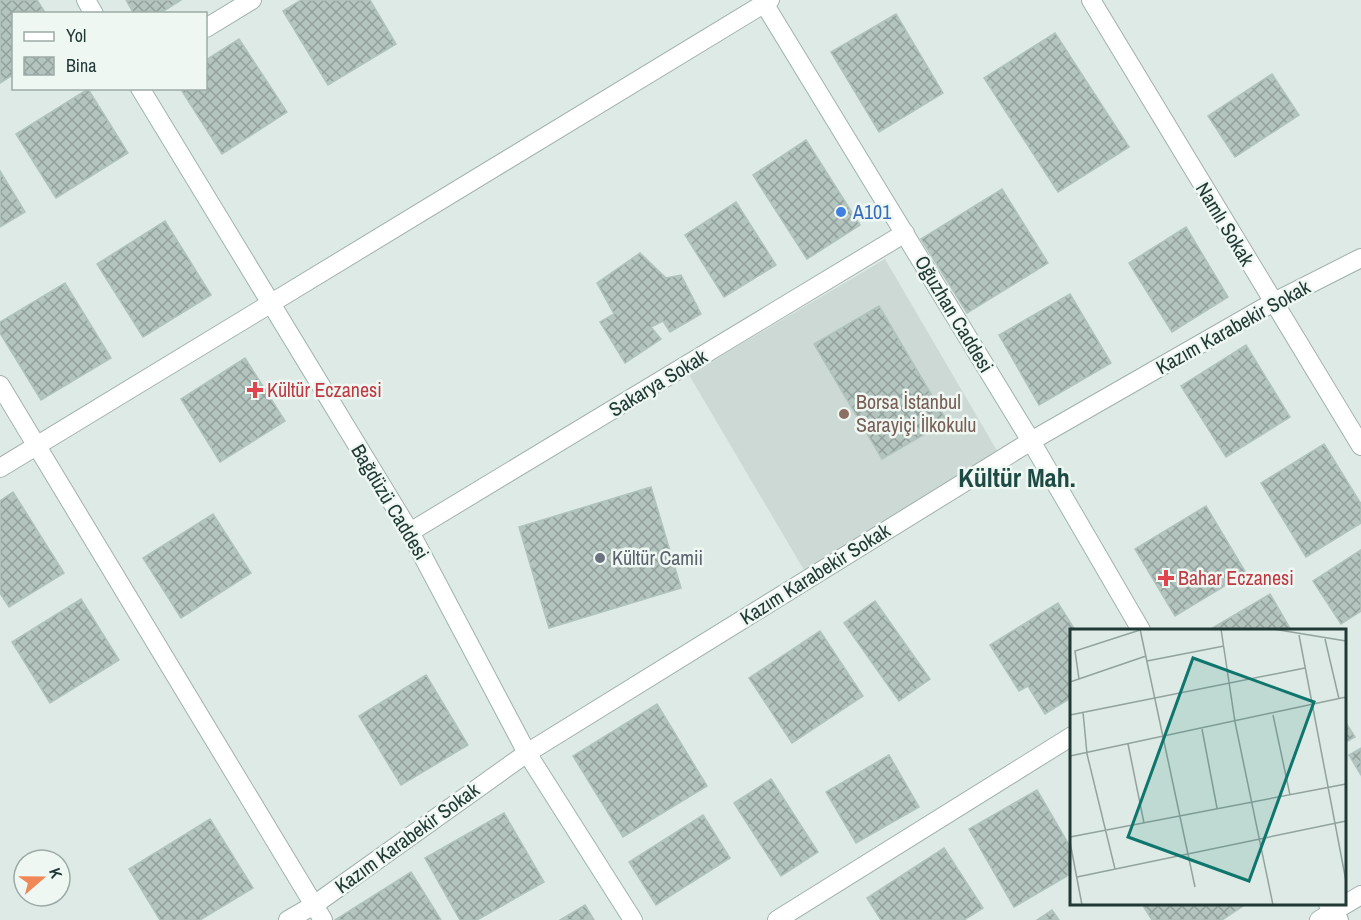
<svg xmlns="http://www.w3.org/2000/svg" width="1361" height="920" font-family="'Archivo Narrow',sans-serif">
<style>
.built{fill:#cdd9d5}
.building{fill:url(#building-cross-hatch);stroke:#b1c3bd;stroke-width:1.5}
.lines{fill:none;stroke-linecap:round;stroke-linejoin:round}
.street-casing{stroke:#a1b1ac;stroke-width:20}
.secondary-casing{stroke:#9eb5ae;stroke-width:20}
.street{stroke:#fff;stroke-width:18}
.secondary{stroke:#fff;stroke-width:18}
.shop-dot{fill:#3f7fe0;stroke:#eff7f3;stroke-width:2}
.health-dot{fill:#e0444e;stroke:#eff7f3;stroke-width:2}
.education-dot{fill:#8d6e63;stroke:#eff7f3;stroke-width:2}
.worship-dot{fill:#6b7280;stroke:#eff7f3;stroke-width:2}
.labels{text-anchor:middle;stroke-width:5;stroke-linejoin:round;paint-order:stroke}
.shop-label{font-size:20px;fill:#366cbe;stroke:#eff7f3;text-anchor:start}
.street-label{font-size:20px;fill:#203934;stroke:#eff7f3}
.health-label{font-size:20px;fill:#be3a42;stroke:#eff7f3;text-anchor:start}
.education-label{font-size:20px;fill:#785e54;stroke:#eff7f3;text-anchor:start}
.worship-label{font-size:20px;fill:#5b616d;stroke:#eff7f3;text-anchor:start}
.district-label{font-size:26px;font-weight:bold;fill:#1d4b43;stroke:#eff7f3}
.inset-road{fill:none;stroke:#92a39e;stroke-width:1.5}
.view{fill:#0f766e;fill-opacity:0.15;stroke:#0f766e;stroke-width:3}
.inset-edge{fill:none;stroke:#203934;stroke-width:3}
</style>
<defs>
<pattern id="building-cross-hatch" width="8" height="8" patternUnits="userSpaceOnUse" patternTransform="scale(1.5)"><rect width="8" height="8" fill="#b4c4bf"/><path d="M0 0l8 8M0 8l8-8" fill="none" stroke="#92a09c"/></pattern>
</defs>
<rect width="100%" height="100%" fill="#deeae5"/>
<path class="built" d="M885,259L999,454L804,570L689,375Z"/>
<path class="building" d="M0,0H37L46,14H14V74L0,83Z
M126,0H181L159,14H134Z
M301,0H370L396,44L328,85L283,11Z
M896,14L943,93L879,132L831,52Z
M1055,33L1129,147L1058,192L984,78Z
M239,39L287,112L222,154L180,88H206V60Z
M1272,74L1299,115L1235,157L1208,116Z
M88,89L128,153L56,198L16,134Z
M806,140L860,225L807,259L753,175Z
M0,171L25,212L0,227Z
M1002,189L1048,263L967,313L921,239Z
M736,202L776,265L724,297L685,235Z
M165,221L211,295L143,337L97,264Z
M1186,227L1228,297L1172,332L1129,263Z
M640,253L666,278L681,275L701,314L670,332L663,321L651,327L661,339L625,363L600,322L614,314L597,283Z
M65,283L111,358L41,400L0,333V322Z
M1070,294L1111,363L1039,405L999,335Z
M879,306L947,421L882,459L814,344Z
M1246,345L1290,417L1226,457L1181,386Z
M245,358L285,421L220,462L181,399Z
M1324,444L1361,504V523L1306,557L1261,483Z
M651,487L681,588L549,628L519,527Z
M13,492L64,573L9,607L0,593V501Z
M1206,506L1246,573L1175,616L1135,549Z
M213,514L251,573L181,618L143,558Z
M1361,550V611L1341,624L1313,581Z
M1270,594L1291,630H1209Z
M81,599L119,660L50,703L12,642Z
M875,601L930,679L899,701L844,623Z
M1058,603L1075,630H1072V697L1045,714L1028,686L1019,691L990,645Z
M820,631L863,696L792,743L749,678Z
M426,675L468,745L401,785L359,716Z
M657,704L707,786L623,837L573,756Z
M1344,720L1355,737L1344,743Z
M1361,748V775L1349,755Z
M889,755L919,807L856,843L826,792Z
M771,779L818,852L781,876L734,803Z
M1037,790L1072,850V873L1014,907L969,829Z
M504,813L544,882L477,920H460L425,858Z
M703,815L730,858L656,905L629,862Z
M210,819L253,888L200,920H160L129,869Z
M944,848L983,908L964,920H881L867,898Z
M411,872L441,920H335Z
M1142,904H1246L1222,920H1152Z
M585,905L594,920H560Z
M1052,910L1059,920H1037Z"/>
<g class="lines">
<g class="street-casing">
<path id="street" d="M1091,0L1361,446
M206,28L252,0
M0,385L323,920
M0,468L770,0
M410,532L905,233
M288,920L314,905L527,753L1031,441L1272,303L1361,258
M777,920L1072,736
M1319,920L1361,895"/>
</g>
<g class="secondary-casing">
<path id="secondary" d="M86,0L94,14
M762,0L1031,441L1141,630
M140,88L410,532L527,753L633,920
M1328,904L1339,920"/>
</g>
<use href="#street" class="street"/>
<use href="#secondary" class="secondary"/>
</g>
<circle class="shop-dot" cx="841" cy="212" r="6"/>
<g class="health-dot">
<path d="M252 381h6v6h6v6h-6v6h-6v-6h-6v-6h6z"/>
<path d="M1163 569h6v6h6v6h-6v6h-6v-6h-6v-6h6z"/>
</g>
<circle class="education-dot" cx="844" cy="414" r="6"/>
<circle class="worship-dot" cx="600" cy="558" r="6"/>
<g class="labels">
<g class="shop-label">
<text x="853" y="219">A101</text>
</g>
<g class="street-label">
<text transform="translate(1225 224) rotate(59)" y="7">Namlı Sokak</text>
<text transform="translate(954 314) rotate(59)" y="7">Oğuzhan Caddesi</text>
<text transform="translate(1233 327) rotate(-29)" y="7">Kazım Karabekir Sokak</text>
<text transform="translate(658 383) rotate(-31)" y="7">Sakarya Sokak</text>
<text transform="translate(390 502) rotate(59)" y="7">Bağdüzü Caddesi</text>
<text transform="translate(815 574) rotate(-32)" y="7">Kazım Karabekir Sokak</text>
<text transform="translate(407 838) rotate(-36)" y="7">Kazım Karabekir Sokak</text>
</g>
<g class="health-label">
<text x="267" y="397">Kültür Eczanesi</text>
<text x="1178" y="585">Bahar Eczanesi</text>
</g>
<g class="education-label">
<text x="856" y="409">Borsa İstanbul<tspan x="856" dy="23">Sarayiçi İlkokulu</tspan></text>
</g>
<g class="worship-label">
<text x="612" y="565">Kültür Camii</text>
</g>
<g class="district-label">
<text x="1017" y="487">Kültür Mah.</text>
</g>
</g>
<g transform="translate(1070 629)">
<rect width="276" height="276" fill="#deeae5"/>
<path class="inset-road" d="M70,0L125,258M151,0L165,93L203,276M203,0L276,12M229,6L276,252M255,10L269,70M77,32L154,17M9,50L5,22L70,1M0,53L76,27M13,83L17,125L45,240M0,86L235,39M203,86L220,166M132,100L147,179M58,115L74,194M0,127L276,68M0,208L276,155M0,213L12,276M7,248L276,192"/>
<path class="view" d="M123,29L244,73L179,252L58,208Z"/>
<rect width="276" height="276" class="inset-edge"/>
</g>
<rect x="12" y="12" width="195" height="78" fill="#eff7f3" stroke="#9caba7" stroke-width="1.5"/>
<rect x="24" y="32" width="30" height="9" fill="#ffffff" stroke="#9caba7" stroke-width="1.5"/>
<text x="66" y="42" font-size="18" fill="#203934">Yol</text>
<rect x="24" y="57" width="30" height="18" fill="url(#building-cross-hatch)" stroke="#9caba7" stroke-width="1.5"/>
<text x="66" y="72" font-size="18" fill="#203934">Bina</text>
<g transform="translate(42 878) rotate(70)"><circle r="28" fill="#eff7f3" stroke="#9caba7" stroke-width="1.5"/>
<path d="M0-4.5L10 22L0 15L-10 22Z" fill="#f08757"/>
<text y="-9" font-size="16" font-weight="bold" text-anchor="middle" fill="#203934">K</text>
</g>
</svg>
